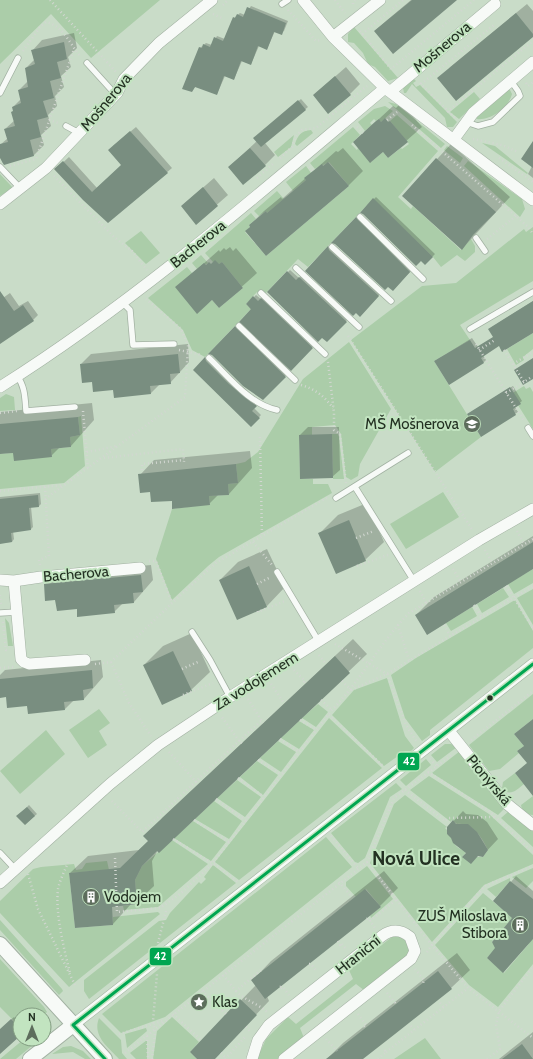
<svg xmlns="http://www.w3.org/2000/svg" width="533" height="1059" font-family="Cabin,sans-serif">
<style>
.green{fill:#abcda9}
.shadow{fill:#0003}
.building{fill:#798e80}
.lines{fill:none;stroke-linecap:round;stroke-linejoin:round}
.service-casing{stroke:#a2b1a2;stroke-width:7}
.minor-casing{stroke:#a2b1a2;stroke-width:12}
.tertiary-casing{stroke:#a2b1a2;stroke-width:16}
.path{stroke:#d2d7d1;stroke-width:2.5;stroke-dasharray:1 3;stroke-linecap:butt}
.service{stroke:#f7faf7;stroke-width:5.5}
.minor{stroke:#f7faf7;stroke-width:11}
.tertiary{stroke:#f7faf7;stroke-width:14}
.bus-1-casing{stroke:#c2e4c0;stroke-width:6}
.bus-1{stroke:#00a651;stroke-width:3}
.bus-dot{fill:#233122;stroke:#c2e4c0;stroke-width:1.5}
.labels{text-anchor:middle;stroke-width:4;stroke-linejoin:round;paint-order:stroke}
.street-label{font-size:15px;fill:#233122;stroke:#c2e4c0}
.poi-label{font-size:15px;fill:#233122;stroke:#c2e4c0;text-anchor:end}
.district-label{font-size:19px;font-weight:bold;fill:#233122;stroke:#c2e4c0}
.line-badge{stroke:#c2e4c0;stroke-width:1.5}
.badge-label{font-size:11px;text-anchor:middle;font-weight:bold;fill:#fff}
</style>
<rect width="100%" height="100%" fill="#c9dcc8"/>
<path class="green" d="M0,0H160L91,58L51,14L0,64Z
M354,27L398,78L388,81L375,67L368,64L363,53L354,43L348,42V34Z
M412,77L416,81L413,83L416,87L420,85L457,122L453,127H447L445,118L412,84L406,93H404L403,88Z
M509,88L512,94C509,107 490,121 477,119L476,118Z
M474,92L480,99L459,119L450,112Z
M388,102L396,104L445,144L441,148Z
M385,106L393,111L381,122L379,119L376,121L374,119L370,123L372,125L365,131L358,122L374,109Z
M397,115L438,151L398,197L411,209L413,206L461,250L471,239L475,246V252L465,261L457,255L441,267L433,257L373,199L308,267L298,259L263,296L257,292L246,304L251,309L205,357L192,350L183,330L148,298L187,267L192,273L197,313L212,300L219,308L243,288L222,262L219,264L213,262L205,253L251,213L256,219L249,225L250,227L245,232L266,256L349,186L329,162L315,169L310,163L353,127L360,135L351,144L357,150L358,148L371,162L383,152L388,158L401,148L402,149L409,144L390,121Z
M311,130L313,133L297,146L295,144C298,135 301,131 311,130Z
M294,135L291,147L278,157L274,152Z
M482,143L495,146L528,173L527,174Z
M447,146L463,158L460,163L444,150Z
M468,161L522,199L525,209L520,217L464,166Z
M306,166L311,173L305,178L306,180L293,191L286,182Z
M0,174L13,188L0,196Z
M277,191L284,199L267,213L266,211L259,216L254,211Z
M533,227V281L460,325L470,340L434,361L481,437L435,472L351,340L422,286L456,283L524,229L526,232Z
M141,231L160,253L146,264L125,243Z
M201,255L208,263L197,269L192,263Z
M533,333V349L523,357L524,360L516,365L507,349Z
M349,342L391,409L360,464L358,476L351,480L346,477L341,434L335,425L312,427V435H299L300,479H313V484H328L332,493L219,557L208,566L172,600L156,559L172,509L210,504L209,496L229,495L228,484L238,483L236,464L245,462L258,452L303,379Z
M524,386L526,389L530,387L533,392V429L511,394Z
M6,394L14,397L15,410L0,411V398Z
M81,416L85,466L64,483L0,489V454L13,453L52,457L51,449L71,447L70,437L80,435L78,417Z
M332,434H338L339,437L344,479H333Z
M443,492L459,517L406,549L390,524Z
M533,569V583L514,594L508,584Z
M503,588L509,597L482,613L477,604Z
M533,589V625L517,598Z
M515,600L533,631V648L430,730V735L422,741L405,718L391,675L416,658Z
M472,607L477,616L451,631L446,623Z
M5,618L9,623L13,646H8Z
M387,678L405,736L414,748L411,751H405L384,766L332,715L354,690Z
M533,694V719L514,734L524,746L517,751L519,753L500,769L489,771L469,745Z
M318,704L328,712L316,727L302,718Z
M99,709L110,723L99,731L107,745L88,758L69,730Z
M329,718L382,768L239,880L215,862Z
M299,721L314,730L299,749L281,738Z
M46,730L65,754L20,794L0,771Z
M278,741L296,752L281,772L260,758Z
M445,744H451L457,747L437,762L431,755Z
M460,751L506,807L498,815L432,773Z
M426,759L431,765L406,786L400,780Z
M257,761L278,775L263,795L240,777Z
M515,773L524,784C518,789 513,794 506,792L502,788L503,782Z
M429,776L489,814L533,855V864L484,885L432,942L370,863L394,804L405,795L447,827L445,828L448,831L447,834L451,836C453,844 458,850 467,851L462,857H483L488,850C482,838 473,822 457,824L452,820L451,822L410,790Z
M237,780L261,797L245,817L217,798Z
M396,783L402,789L390,797L365,858L358,863L355,862L331,833Z
M533,796V815C527,815 522,812 521,805Z
M214,801L242,821L229,839L195,819Z
M509,811L533,831V847L501,818Z
M193,821L226,842L211,861L174,838Z
M326,837L352,867L165,1017L121,1033L102,1014Z
M172,840L208,864L158,907L124,910L123,906L137,904L135,880L142,866Z
M107,861L109,870L69,873L75,928L113,925V917L158,912L160,914L69,987L0,913V901L33,869L41,867L74,864L76,870L82,869L86,863Z
M213,865L236,883L89,999L84,991V980L159,921L166,920L170,913L199,882L201,884L206,879L204,877Z
M367,866L393,899L371,918L370,915L381,907L366,889L356,897L346,886V882Z
M533,868V881L526,888L512,877Z
M510,878V881L496,897L487,889Z
M483,893L513,918L493,940L492,942L497,947L487,958L504,973L528,945L533,936V964L498,1007L469,985L435,945Z
M0,920L62,989L63,991L59,995L0,930Z
M392,937H400L406,941L409,952L405,959L365,991L356,984L300,1028L304,1038L279,1059H257L266,1039L288,1017L296,1024L353,979L349,970Z
M0,959L44,1007L47,1012L44,1015H20V1027L0,1007Z
M172,1017L199,1042L190,1052L197,1059H153L157,1031Z
M99,1018L121,1040L122,1053L127,1059H119C108,1047 92,1036 99,1018Z
M146,1028L147,1031L127,1048L125,1034Z
M425,1038L441,1059H394Z
M24,1039H40L16,1059H0Z
M147,1040V1059H136L130,1053Z
M71,1046L83,1051L91,1059H85L73,1052L52,1054L63,1047Z"/>
<path class="shadow" d="M411,0H455L375,31L386,21Z
M527,4L533,11V36L449,68Z
M251,6L288,21L284,31L281,33L275,31L267,49L259,46L251,64L242,61L234,79L225,76L217,94L196,86L192,91L200,48L206,43L212,45L217,36L225,39L234,18L240,13L245,15Z
M74,33L77,48L68,57L71,67L61,76L64,87L55,96L57,106L48,115L51,126L41,135L44,145L34,155L4,164L2,162L0,145L8,138L5,129L15,120L13,107L21,99L19,90L28,81L26,68L34,60L32,51L42,40Z
M346,67L360,84L350,94L314,95Z
M301,99L308,107L265,143L275,155L265,165L229,167L257,141V136Z
M400,104L405,107L422,127L388,157L383,151L354,142L393,106L396,108Z
M136,127L172,168L108,222L56,169L69,157L97,188L122,165L113,146Z
M533,143V178L528,174L532,166Z
M451,144L510,197L462,249L403,196Z
M343,148L363,171L348,186L251,227L250,225L264,211L281,197L282,199L336,151L338,152Z
M214,178L228,195L196,223L182,206Z
M376,197L435,254L425,264L361,212Z
M359,215L412,270L393,290L333,242Z
M330,245L331,248L381,293L360,316L306,271Z
M230,247L233,251L236,248L257,273L219,307L213,299L177,287L219,250L220,252L224,248L226,250Z
M290,270L299,278L302,275L348,319L327,341L268,292Z
M10,293L19,306L28,301L38,315L33,320L0,336V300Z
M256,295L261,299L263,297L314,345L291,369L247,304Z
M533,301V332L499,345L483,355L486,360L484,362L449,383L438,359L472,338L478,347L494,337L492,327Z
M238,325L287,374L263,399L210,353Z
M188,344L189,362L170,383L160,384L151,393L114,389L93,381L81,364L91,354Z
M207,356L258,404L254,408L261,415L251,426L194,370Z
M513,386L522,401L515,407L518,412L481,435L468,414Z
M92,403L94,420L71,446L60,447L51,456L14,451L0,453V412Z
M308,427H339L340,470L332,477L300,435Z
M250,451L252,468L229,494L218,495L209,504L151,491L140,475L154,460Z
M40,493L41,504L39,506L31,507L33,527L31,529L13,531L14,539L12,542L0,543V497Z
M367,503L384,542L365,560L320,533L338,515Z
M533,536V568L416,615L434,597Z
M267,549L285,587L267,606L220,580L238,562Z
M151,565L153,580L134,602L123,603L114,612L77,608L56,599L45,584L55,574Z
M192,633L210,672L191,690L144,665L163,646Z
M353,639L367,654L159,852L158,850L152,861L154,886L136,903L131,904L113,924L76,927L70,873L88,856L139,850L149,841L162,818Z
M101,660L103,677L84,699L74,700L65,709L28,705L7,696L0,697V675L5,670Z
M29,805L37,814L25,824L18,816Z
M463,811L466,814L478,815L487,822L498,839L482,856L467,853L448,827Z
M384,871L398,888L380,906L267,996L269,1001L214,1059H198L191,1052L256,985L253,980L271,961Z
M516,876L533,891V938L503,972L497,948L514,918L495,901Z
M457,953L470,970L451,988L361,1059H327L343,1043Z
M14,1017L20,1023V1034L0,1053V1030Z
M533,1032V1059H499Z"/>
<path class="building" d="M412,0H457L393,54L374,31Z
M247,7L286,23L282,35L274,32L267,50L258,46L251,65L241,61L234,80L224,76L217,95L195,87L192,92L182,89L199,47L202,48L203,44L210,47L214,37L223,41L233,17L235,18L237,14L243,17Z
M516,13L533,34V37L456,101L437,78Z
M64,42L67,59L57,62L61,78L50,81L54,98L43,101L48,117L37,120L41,137L30,140L34,156L4,165L0,158V144L8,142L4,129L15,126L11,112L13,111L12,107L21,103L18,90L28,87L25,68L35,64L31,50Z
M335,76L351,95L328,114L313,95Z
M298,100L306,110L261,147L253,138Z
M385,118L388,122L390,121L408,142L388,158L383,152L370,163L353,142L376,121L379,119L381,122Z
M130,131L168,173L108,223L83,200L54,169L63,161L92,192L121,165L108,150Z
M533,141V168L521,159Z
M250,148L266,166L243,185L228,167Z
M436,158L496,212L473,235L462,250L402,196Z
M328,162L349,186L266,256L245,231L250,227L249,225L266,211L267,213L306,180L304,178L322,164L323,166Z
M203,187L218,206L196,225L181,206Z
M373,198L433,257L425,265L421,261L416,266L363,214L360,213Z
M356,217L410,272L393,291L388,287L385,290L335,244L331,243Z
M328,246L329,250L379,296L360,317L356,313L353,316L305,271Z
M215,260L219,264L222,262L243,288L219,308L212,300L197,314L175,287L204,263L206,265L209,262L211,264Z
M287,271L296,280L299,277L347,322L327,342L322,338L318,342L267,292Z
M0,291L14,311L23,305L34,321L0,344Z
M253,296L258,301L261,298L313,348L291,371L239,322L251,309L246,304Z
M533,301V333L502,352L499,346L481,358L484,363L449,385L434,361L470,340L475,348L493,337L488,329Z
M235,326L286,377L263,400L243,386L212,355L208,354Z
M178,354L180,373L170,374L171,384L150,386L151,394L114,398L113,390L93,392L92,382L82,383L80,364Z
M205,357L206,361L229,384L257,406L252,411L260,418L251,427L193,370Z
M533,358V379L523,385L514,370Z
M510,387L521,404L513,409L516,415L481,437L467,414Z
M78,417L80,435L70,437L71,447L51,449L52,457L14,461L13,453L0,454V424Z
M332,434L333,478L300,479L299,435Z
M236,464L238,483L228,484L229,495L209,496L210,505L172,509V501L151,502L150,492L140,493L138,474Z
M38,495L39,507L29,508L31,530L11,533L12,542L0,544V499Z
M349,520L366,561L336,574L318,533Z
M533,542V569L427,635L415,615Z
M249,566L267,607L237,620L219,580Z
M141,575L143,592L133,593L134,603L114,605L115,613L77,617V609L57,611L55,600L45,601L44,584Z
M173,651L192,691L162,705L143,665Z
M335,656L350,673L159,853L157,851L142,866L135,880L137,904L112,907L113,925L75,928L69,873L120,868L148,841L143,836Z
M92,670L93,688L83,690L84,700L64,702L65,710L28,714L27,706L7,708L6,697L0,698V679Z
M533,719V796L515,773L527,763L517,751L524,746L514,734Z
M27,807L35,816L25,825L16,816Z
M453,820L456,824H468L477,832L488,850L483,857L478,856L471,864L462,857L466,853L453,843L451,838L447,834V827Z
M510,881L533,899V939L503,973L487,958L495,948L492,942L512,918L493,901Z
M365,889L381,907L265,999L251,980Z
M438,971L452,989L395,1034L363,1059H326Z
M240,999L257,1015L215,1059H197L190,1052Z
M11,1019L20,1028V1036L0,1054V1029Z
M522,1044L533,1059H502Z"/>
<g class="lines">
<g class="service-casing">
<path id="service" d="M282,4L288,0
M87,63L116,95
M0,93L18,58
M466,122L478,126L493,122L520,96L518,91L513,84
M66,126L79,133
M0,167L20,188
M360,217L423,279
M476,238L485,251
M332,247L391,301
M296,268L359,327
M261,293L325,354
M123,303L130,310L133,345L174,344
M239,326L295,380
M470,329L533,292
M209,358C229,377 249,404 277,410
M17,376C25,386 25,398 26,411L75,407
M528,428L533,436
M355,487L414,581
M336,498L408,453
M277,572L319,642
M0,613L17,612
M192,632L210,660L230,697
M0,853L15,869"/>
</g>
<g class="minor-casing">
<path id="minor" d="M303,0L333,37L385,88L533,200
M333,37L380,0
M391,91L495,4
M454,139L473,113L533,62
M0,204L46,168L117,93L124,79L159,43L212,0
M0,387C138,300 261,192 385,88
M0,580L14,581L41,577L140,568
M14,581L21,659L24,662L29,664L85,660
M449,731L507,804L533,825
M0,883L110,784L158,745L230,697L479,540L533,509
M73,1025L533,664
M252,1059L258,1040L269,1025L382,936C392,929 400,929 410,937L415,951L411,959L284,1059"/>
</g>
<g class="tertiary-casing">
<path id="tertiary" d="M0,944L105,1059
M30,1059L73,1025"/>
</g>
<path class="path" d="M50,0L116,72
M335,0L345,13
M353,4V2L355,0
M223,5L228,0
M288,10L316,41L321,40
M213,14L224,19
M360,31L391,69L474,0
M362,34L403,0
M23,51L40,27L46,22C64,26 70,45 81,57
M420,83L456,119
M526,83L528,86L533,82
M421,84L494,25
M447,112L533,41
M49,120L58,123
M387,120L397,112
M412,125L527,226
M357,127L363,133
M473,139L502,145L518,152
M280,158L292,147L296,136L302,130L316,128L367,86
M499,158L533,182
M10,166L36,159L74,49
M309,167L313,171
M54,176L114,237L132,251L147,270
M257,178L274,163
M529,228L533,234
M487,239L516,216
M348,336L473,531
M476,344L524,421
M179,350L202,355
M479,350L495,340
M504,350L524,382L530,378
M328,362L334,413V430L340,434L346,483
M513,364L533,352
M301,385C315,389 324,396 333,408
M506,393L524,382
M83,411L88,468
M0,413L17,411
M260,437L262,536
M87,452L117,446
M104,458L183,449L184,462
M142,470V464L184,460
M0,491L63,485
M45,499L185,397L188,346L181,329L146,299
M517,531L524,544
M356,538L374,531
M253,542L273,566
M485,550L493,564
M149,561H156L172,603
M40,565L39,560L49,556L45,487
M357,566L388,555
M453,569L461,582
M257,584L271,577
M506,586L533,628
M420,591L426,603
M0,595L1,605
M474,605L481,616
M258,611V612L285,601
M3,622L6,650H9
M398,625L409,660
M444,625L450,636
M335,644L387,674L406,725L417,742
M319,655L326,664
M111,662L129,703L151,736
M95,664L111,662L172,603L216,563L328,497
M0,668L13,667
M182,669L200,661
M294,670L305,681L304,682L305,684
M342,681L351,690
M271,684L284,703
M351,690L387,674L533,586
M183,695L213,683
M248,699L263,723
M321,700L332,710
M329,715L384,767
M300,720L317,730
M280,739L299,752
M471,740L533,691
M242,743L239,741L261,721
M169,752L198,784
M430,759L437,766
M258,760L282,775
M428,772L489,811L533,852
M238,778L264,797
M405,790L445,821L448,818L495,817
M216,799L246,821
M112,801L142,832L239,741L221,716
M194,820L229,842
M331,836L358,868
M173,839L217,866L238,882
M115,858L117,912L160,908L180,894L212,864L332,710C361,680 380,643 409,613L533,539
M68,862C65,871 60,879 58,889C55,913 64,949 70,973
M367,862L417,926
M28,874L38,909L75,985
M339,882L350,895
M367,919L368,918L375,928
M370,921L396,900
M421,932L468,988L533,1038
M338,941L340,945L341,943L346,949
M158,943L166,911
M427,952L432,945L485,886L533,866
M309,964H311L317,972
M415,969L424,980L423,983
M223,975L236,991L261,970
M281,986L280,989L283,987L289,995
M202,991L226,1014
M236,991C245,1001 258,1003 268,1013
M387,993L395,1003V1005
M440,1003L444,1008
M173,1014L201,1040
M358,1014L366,1025L364,1026L366,1028
M411,1026L416,1031
M246,1027L250,1031
M119,1034L163,1021
M147,1036L148,1059
M326,1039L337,1051
M386,1052L468,988
M125,1053L367,862L394,798L453,754
M221,1053L226,1058
M152,1059L155,1033L153,1021L157,974
M225,1059L246,1036
M378,1059L386,1052L383,1048
M487,1059L500,1049L496,1025L499,1011L533,967"/>
<use href="#service" class="service"/>
<use href="#minor" class="minor"/>
<use href="#tertiary" class="tertiary"/>
<g class="bus-1-casing">
<path id="bus-1" d="M105,1059L73,1025L533,664"/>
</g>
<use href="#bus-1" class="bus-1"/>
</g>
<defs>
<g id="school-disc" transform="scale(0.9)"><circle r="9.5" fill="#5d6d5c" stroke="#c2e4c0"/><path d="M0-5L7-2L0 1L-7-2ZM-4 1L0 2.5L4 1V4Q0 6-4 4Z" fill="#fff"/></g>
<g id="building-disc" transform="scale(0.9)"><circle r="9.5" fill="#5d6d5c" stroke="#c2e4c0"/><path d="M-4-6H4V6H1V3H-1V6H-4ZM-2.5-4.3h1.7v1.8h-1.7ZM.8-4.3h1.7v1.8H.8ZM-2.5-1h1.7V.8h-1.7ZM.8-1h1.7V.8H.8Z" fill="#fff"/></g>
<g id="sight-disc" transform="scale(0.9)"><circle r="9.5" fill="#5d6d5c" stroke="#c2e4c0"/><path d="M0-6L1.8-2.2L6-1.7L2.9 1.2L3.7 5.4L0 3.3L-3.7 5.4L-2.9 1.2L-6-1.7L-1.8-2.2Z" fill="#fff"/></g>
</defs>
<g fill-rule="evenodd">
<use href="#school-disc" x="472" y="424"/>
<use href="#building-disc" x="91" y="897"/>
<use href="#building-disc" x="520" y="925"/>
<use href="#sight-disc" x="199" y="1002"/>
</g>
<circle class="bus-dot" cx="490" cy="698" r="3.5"/>
<g class="labels">
<g class="street-label">
<text transform="translate(442 47) rotate(-40)" y="5">Mošnerova</text>
<text transform="translate(106 102) rotate(-50)" y="5">Mošnerova</text>
<text transform="translate(198 244) rotate(-39)" y="5">Bacherova</text>
<text transform="translate(76 574) rotate(-5)" y="5">Bacherova</text>
<text transform="translate(256 681) rotate(-32)" y="5">Za vodojemem</text>
<text transform="translate(489 780) rotate(50)" y="5">Pionýrská</text>
<text transform="translate(358 955) rotate(-39)" y="5">Hraniční</text>
</g>
<g class="poi-label">
<text x="459" y="429">MŠ Mošnerova</text>
<text x="104" y="902" text-anchor="start">Vodojem</text>
<text x="507" y="921">ZUŠ Miloslava<tspan x="507" dy="17">Stibora</tspan></text>
<text x="212" y="1007" text-anchor="start">Klas</text>
</g>
<g class="district-label">
<text x="416" y="865">Nová Ulice</text>
</g>
</g>
<g class="line-badge">
<rect x="397" y="752" width="23" height="19" rx="4" fill="#00a651"/>
<rect x="149" y="947" width="23" height="19" rx="4" fill="#00a651"/>
</g>
<g class="badge-label">
<text x="409" y="765">42</text>
<text x="160" y="960">42</text>
</g>
<g transform="translate(32 1027)"><circle r="19" fill="#c2e4c0" stroke="#829c81"/>
<path d="M0-3L7 15L0 10L-7 15Z" fill="#5d6d5c"/>
<text y="-6" font-size="11" font-weight="bold" text-anchor="middle" fill="#233122">N</text>
</g>
</svg>
